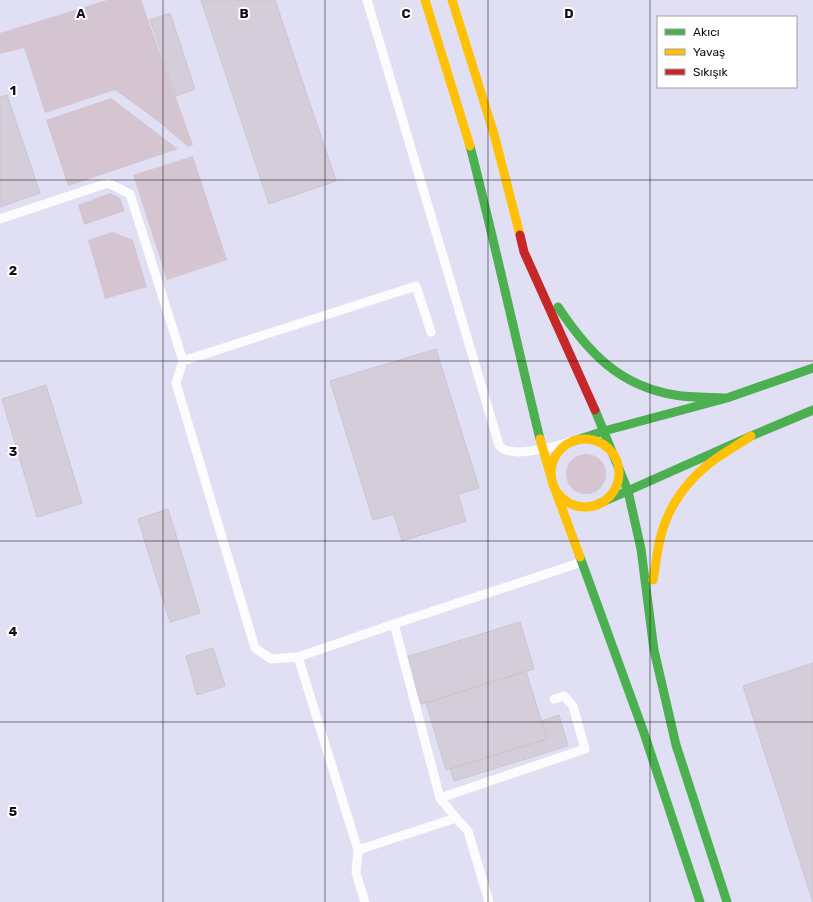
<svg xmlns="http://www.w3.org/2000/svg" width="813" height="902" font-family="Rubik,sans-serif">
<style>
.built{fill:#e0dff4;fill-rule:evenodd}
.green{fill:#d5c5d1}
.building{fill:#d4ceda;stroke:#c9c6ce}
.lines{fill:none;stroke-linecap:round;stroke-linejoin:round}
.lane{stroke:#fcfbfd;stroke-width:9}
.fast{stroke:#4caf50;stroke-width:9}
.slow{stroke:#ffc107;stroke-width:9}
.jam{stroke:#c62828;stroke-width:9}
.grid{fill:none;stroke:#100f16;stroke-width:1;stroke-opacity:0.55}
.grid-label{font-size:13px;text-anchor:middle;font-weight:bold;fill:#100f16;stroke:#fff;stroke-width:4;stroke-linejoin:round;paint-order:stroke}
</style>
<rect width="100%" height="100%" fill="#e8e7f3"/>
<path class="built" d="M0,0H813V902H0ZM658,17H796V87H658Z"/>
<path class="green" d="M107,0H141L193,145L188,147L159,122L115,90L45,113L24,48L0,54V33Z
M111,98L178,149L68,186L46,120Z
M193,156L227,260L167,280L133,175Z
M110,193L120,198L125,211L84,225L78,205Z
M113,232L133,240L147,287L105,299L88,240Z
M566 474a20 20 0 1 1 40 0a20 20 0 1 1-40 0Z"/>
<path class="building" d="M201,0H275L336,181L269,204Z
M170,13L195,89L176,96L150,20Z
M7,95L40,193L0,207V97Z
M436,349L479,488L458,494L466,521L402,541L394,514L373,520L330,381Z
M46,385L82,503L37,517L2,399Z
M168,509L200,613L170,622L138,519Z
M520,622L534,669L421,704L406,657Z
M213,648L225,686L197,695L186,656Z
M813,663V902L743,686Z
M526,671L547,739L446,770L426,703Z
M559,715L568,746L454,781L450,769L547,739L541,721Z"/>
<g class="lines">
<path class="lane" d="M367,0L499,445C510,461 558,445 574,441
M0,219L108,183L130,194L183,361L176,383L255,648L271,659L298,657L394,624L582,562
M183,361L416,286L431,332
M298,657L358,850L356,873L365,902
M440,798L585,749L573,706L564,696L554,699
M456,818L468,831L489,902
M358,850L456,818L440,798L394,624"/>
<path class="fast" d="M470,146C495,243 516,341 540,439
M558,307C588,352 619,386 675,395C692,398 710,397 727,398
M595,410L628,491L641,549L654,650L676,745L727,902
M574,441L604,431L727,398L813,368
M596,505L751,436L813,410
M580,557L644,733L700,902"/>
<path class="slow" d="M425,0L470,146
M452,0L494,134L520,235
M540,439L553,484L580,557
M551 473a34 34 0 1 1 68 0a34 34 0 1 1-68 0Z
M653,580C656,565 657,550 661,535C669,506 687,481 710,463C723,453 738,445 751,436"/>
<path class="jam" d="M520,235L524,252L595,410"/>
</g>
<path class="grid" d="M163,0V902M325,0V902M488,0V902M650,0V902M0,180H813M0,361H813M0,541H813M0,722H813"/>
<g class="grid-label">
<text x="81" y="18">A</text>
<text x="244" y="18">B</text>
<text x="406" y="18">C</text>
<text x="569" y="18">D</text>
<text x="13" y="95">1</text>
<text x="13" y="275">2</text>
<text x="13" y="456">3</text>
<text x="13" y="636">4</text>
<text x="13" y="816">5</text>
</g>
<rect x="657" y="16" width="140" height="72" fill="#ffffff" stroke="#9f9fa2"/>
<rect x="665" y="29" width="20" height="6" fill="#4caf50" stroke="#9f9fa2"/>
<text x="693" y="36" font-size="12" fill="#100f16">Akıcı</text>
<rect x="665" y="49" width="20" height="6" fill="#ffc107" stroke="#9f9fa2"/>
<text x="693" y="56" font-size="12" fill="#100f16">Yavaş</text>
<rect x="665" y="69" width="20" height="6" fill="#c62828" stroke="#9f9fa2"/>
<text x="693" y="76" font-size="12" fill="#100f16">Sıkışık</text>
</svg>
